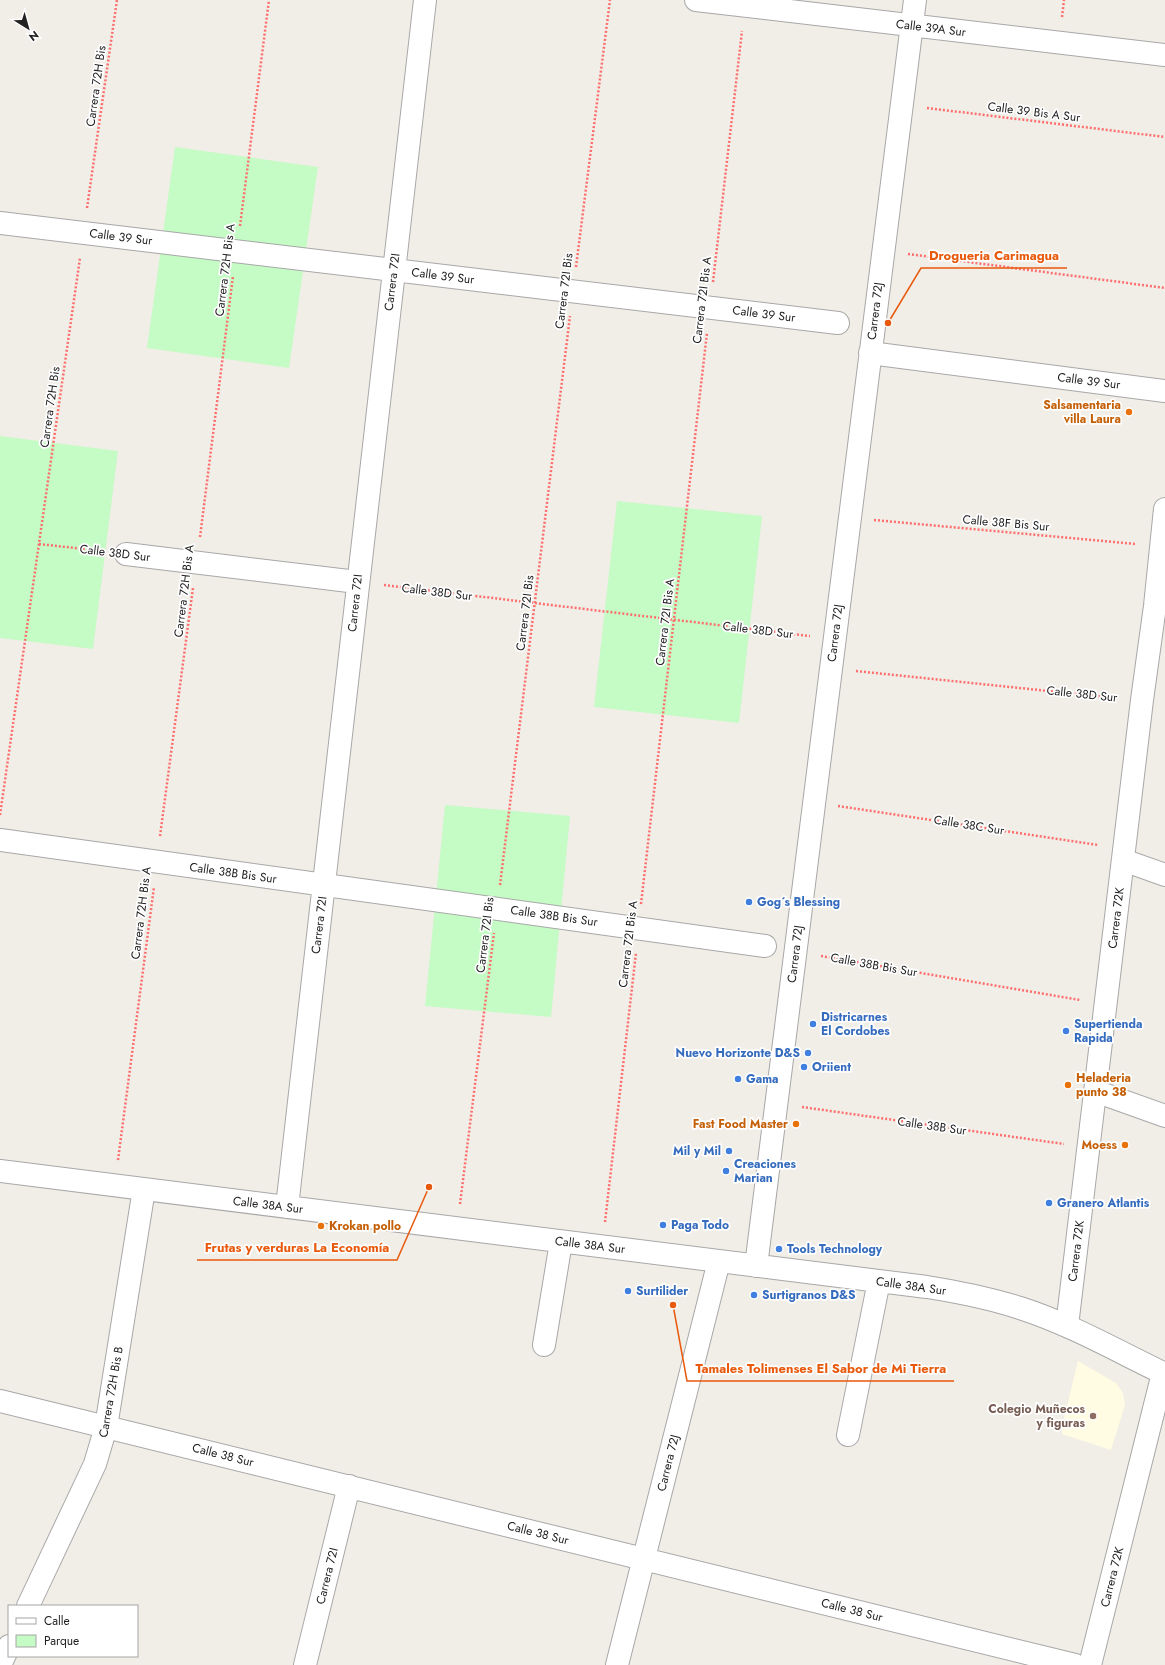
<svg xmlns="http://www.w3.org/2000/svg" width="1165" height="1665" font-family="Jost,sans-serif">
<style>
.education{fill:#fffce3}
.park{fill:#c5fbc5}
.lines{fill:none;stroke-linecap:round;stroke-linejoin:round}
.minor-casing{stroke:#a8a8a8;stroke-width:24}
.path{stroke:#fd6e6d;stroke-width:2.5;stroke-dasharray:2 2;stroke-linecap:butt}
.minor{stroke:#fff;stroke-width:22}
.food-dot{fill:#e8710a;stroke:#fff;stroke-width:1.5}
.shop-dot{fill:#3f7fe0;stroke:#fff;stroke-width:1.5}
.education-dot{fill:#8d6e63;stroke:#fff;stroke-width:1.5}
.labels{text-anchor:middle;stroke-width:3.5;stroke-linejoin:round;paint-order:stroke}
.street-label{font-size:12px;fill:#212121;stroke:#fff}
.food-label{font-size:12px;font-weight:bold;fill:#c56008;stroke:#fff;text-anchor:end}
.shop-label{font-size:12px;font-weight:bold;fill:#366cbe;stroke:#fff;text-anchor:start}
.education-label{font-size:12px;font-weight:bold;fill:#785e54;stroke:#fff;text-anchor:end}
.leader{fill:none;stroke:#e8590c;stroke-width:1.5}
.callout-dot{fill:#e8590c;stroke:#fff;stroke-width:1.5}
.callout-label{font-size:13px;text-anchor:middle;font-weight:bold;fill:#e8590c;stroke:#fff;stroke-width:3.5;stroke-linejoin:round;paint-order:stroke}
</style>
<rect width="100%" height="100%" fill="#f1ede7"/>
<path class="education" d="M1078,1361L1116,1383L1123,1393L1125,1405L1111,1450L1062,1434V1427Z"/>
<path class="park" d="M175,147L318,167L289,368L147,348Z
M0,436L118,451L93,649L0,638Z
M617,501L762,516L739,723L594,707Z
M445,805L570,816L551,1017L425,1006Z"/>
<g class="lines">
<g class="minor-casing">
<path id="minor" d="M696,0L1165,55
M0,223L838,323
M870,353L1165,391
M126,554L357,582
M0,840L765,946
M1123,860L1165,875
M1095,1091L1165,1116
M0,1171L927,1287C959,1292 989,1298 1020,1308C1070,1324 1117,1351 1165,1374
M287,1207L425,0
M756,1266L915,0
M1067,1326L1142,700L1155,606L1165,509
M544,1345L561,1242
M0,1401L1075,1665
M848,1435L879,1281
M28,1606L95,1464L106,1427L144,1189
M0,1665L9,1646
M305,1665L349,1486
M617,1665L719,1261
M1090,1665L1163,1373"/>
</g>
<path class="path" d="M1062,17L1064,0
M927,108L1165,137
M87,208L117,0
M240,226L269,0
M908,254L1165,288
M576,267L610,0
M713,282L742,31
M874,520L1136,544
M200,537L233,276
M39,544L102,551
M384,585L810,636
M856,671L1116,698
M838,806L1098,845
M0,815L80,258
M160,836L193,588
M500,885L570,316
M641,904L707,333
M821,956L1080,1000
M802,1107L1064,1144
M118,1160L154,887
M460,1204L494,933
M605,1222L636,953"/>
<use href="#minor" class="minor"/>
</g>
<g class="food-dot">
<circle cx="1129" cy="412" r="4"/>
<circle cx="1068" cy="1085" r="4"/>
<circle cx="796" cy="1124" r="4"/>
<circle cx="1125" cy="1145" r="4"/>
<circle cx="321" cy="1226" r="4"/>
</g>
<g class="shop-dot">
<circle cx="749" cy="902" r="4"/>
<circle cx="813" cy="1024" r="4"/>
<circle cx="1066" cy="1031" r="4"/>
<circle cx="808" cy="1053" r="4"/>
<circle cx="804" cy="1067" r="4"/>
<circle cx="738" cy="1079" r="4"/>
<circle cx="729" cy="1151" r="4"/>
<circle cx="726" cy="1171" r="4"/>
<circle cx="1049" cy="1203" r="4"/>
<circle cx="663" cy="1225" r="4"/>
<circle cx="779" cy="1249" r="4"/>
<circle cx="628" cy="1291" r="4"/>
<circle cx="754" cy="1295" r="4"/>
</g>
<circle class="education-dot" cx="1093" cy="1416" r="4"/>
<g class="labels">
<g class="street-label">
<text transform="translate(931 28) rotate(7)" y="4">Calle 39A Sur</text>
<text transform="translate(96 86) rotate(-82)" y="4">Carrera 72H Bis</text>
<text transform="translate(1034 112) rotate(7)" y="4">Calle 39 Bis A Sur</text>
<text transform="translate(121 237) rotate(7)" y="4">Calle 39 Sur</text>
<text transform="translate(225 270) rotate(-83)" y="4">Carrera 72H Bis A</text>
<text transform="translate(443 276) rotate(7)" y="4">Calle 39 Sur</text>
<text transform="translate(392 282) rotate(-83)" y="4">Carrera 72I</text>
<text transform="translate(564 291) rotate(-83)" y="4">Carrera 72I Bis</text>
<text transform="translate(702 300) rotate(-83)" y="4">Carrera 72I Bis A</text>
<text transform="translate(875 311) rotate(-83)" y="4">Carrera 72J</text>
<text transform="translate(764 314) rotate(7)" y="4">Calle 39 Sur</text>
<text transform="translate(1089 381) rotate(7)" y="4">Calle 39 Sur</text>
<text transform="translate(50 407) rotate(-82)" y="4">Carrera 72H Bis</text>
<text transform="translate(1006 523) rotate(5)" y="4">Calle 38F Bis Sur</text>
<text transform="translate(115 553) rotate(7)" y="4">Calle 38D Sur</text>
<text transform="translate(184 591) rotate(-83)" y="4">Carrera 72H Bis A</text>
<text transform="translate(437 592) rotate(7)" y="4">Calle 38D Sur</text>
<text transform="translate(355 603) rotate(-84)" y="4">Carrera 72I</text>
<text transform="translate(525 613) rotate(-83)" y="4">Carrera 72I Bis</text>
<text transform="translate(665 622) rotate(-83)" y="4">Carrera 72I Bis A</text>
<text transform="translate(758 630) rotate(7)" y="4">Calle 38D Sur</text>
<text transform="translate(835 633) rotate(-83)" y="4">Carrera 72J</text>
<text transform="translate(1082 694) rotate(6)" y="4">Calle 38D Sur</text>
<text transform="translate(969 825) rotate(9)" y="4">Calle 38C Sur</text>
<text transform="translate(233 873) rotate(8)" y="4">Calle 38B Bis Sur</text>
<text transform="translate(141 913) rotate(-83)" y="4">Carrera 72H Bis A</text>
<text transform="translate(554 916) rotate(8)" y="4">Calle 38B Bis Sur</text>
<text transform="translate(1116 918) rotate(-83)" y="4">Carrera 72K</text>
<text transform="translate(319 925) rotate(-83)" y="4">Carrera 72I</text>
<text transform="translate(485 935) rotate(-83)" y="4">Carrera 72I Bis</text>
<text transform="translate(628 944) rotate(-83)" y="4">Carrera 72I Bis A</text>
<text transform="translate(795 954) rotate(-83)" y="4">Carrera 72J</text>
<text transform="translate(874 965) rotate(10)" y="4">Calle 38B Bis Sur</text>
<text transform="translate(932 1126) rotate(8)" y="4">Calle 38B Sur</text>
<text transform="translate(268 1205) rotate(7)" y="4">Calle 38A Sur</text>
<text transform="translate(590 1245) rotate(7)" y="4">Calle 38A Sur</text>
<text transform="translate(1076 1251) rotate(-83)" y="4">Carrera 72K</text>
<text transform="translate(911 1286) rotate(8)" y="4">Calle 38A Sur</text>
<text transform="translate(111 1392) rotate(-80)" y="4">Carrera 72H Bis B</text>
<text transform="translate(223 1455) rotate(14)" y="4">Calle 38 Sur</text>
<text transform="translate(668 1463) rotate(-76)" y="4">Carrera 72J</text>
<text transform="translate(538 1533) rotate(14)" y="4">Calle 38 Sur</text>
<text transform="translate(327 1576) rotate(-76)" y="4">Carrera 72I</text>
<text transform="translate(1112 1577) rotate(-76)" y="4">Carrera 72K</text>
<text transform="translate(852 1610) rotate(14)" y="4">Calle 38 Sur</text>
</g>
<g class="food-label">
<text x="1121" y="409">Salsamentaria<tspan x="1121" dy="14">villa Laura</tspan></text>
<text x="1076" y="1082" text-anchor="start">Heladeria<tspan x="1076" dy="14">punto 38</tspan></text>
<text x="788" y="1128">Fast Food Master</text>
<text x="1117" y="1149">Moess</text>
<text x="329" y="1230" text-anchor="start">Krokan pollo</text>
</g>
<g class="shop-label">
<text x="757" y="906">Gog´s Blessing</text>
<text x="821" y="1021">Districarnes<tspan x="821" dy="14">El Cordobes</tspan></text>
<text x="1074" y="1028">Supertienda<tspan x="1074" dy="14">Rapida</tspan></text>
<text x="800" y="1057" text-anchor="end">Nuevo Horizonte D&amp;S</text>
<text x="812" y="1071">Oriient</text>
<text x="746" y="1083">Gama</text>
<text x="721" y="1155" text-anchor="end">Mil y Mil</text>
<text x="734" y="1168">Creaciones<tspan x="734" dy="14">Marian</tspan></text>
<text x="1057" y="1207">Granero Atlantis</text>
<text x="671" y="1229">Paga Todo</text>
<text x="787" y="1253">Tools Technology</text>
<text x="636" y="1295">Surtilider</text>
<text x="762" y="1299">Surtigranos D&amp;S</text>
</g>
<g class="education-label">
<text x="1085" y="1413">Colegio Muñecos<tspan x="1085" dy="14">y figuras</tspan></text>
</g>
</g>
<path class="leader" d="M888 323L921 268H1067M429 1187L397 1260H197M673 1305L687 1381H954"/>
<g class="callout-dot">
<circle cx="888" cy="323" r="4"/>
<circle cx="429" cy="1187" r="4"/>
<circle cx="673" cy="1305" r="4"/>
</g>
<g class="callout-label">
<text x="994" y="260">Drogueria Carimagua</text>
<text x="297" y="1252">Frutas y verduras La Economía</text>
<text x="821" y="1373">Tamales Tolimenses El Sabor de Mi Tierra</text>
</g>
<rect x="8" y="1605" width="130" height="52" fill="#ffffff" stroke="#a6a6a6"/>
<rect x="16" y="1618" width="20" height="6" fill="#ffffff" stroke="#a6a6a6"/>
<text x="44" y="1625" font-size="12" fill="#212121">Calle</text>
<rect x="16" y="1635" width="20" height="12" fill="#c5fbc5" stroke="#a6a6a6"/>
<text x="44" y="1645" font-size="12" fill="#212121">Parque</text>
<g transform="translate(28 28) rotate(143)" stroke="#ffffff" stroke-width="3" paint-order="stroke">
<path d="M0-3L7 15L0 10L-7 15Z" fill="#212121"/>
<text y="-6" font-size="11" font-weight="bold" text-anchor="middle" fill="#212121">N</text>
</g>
</svg>
